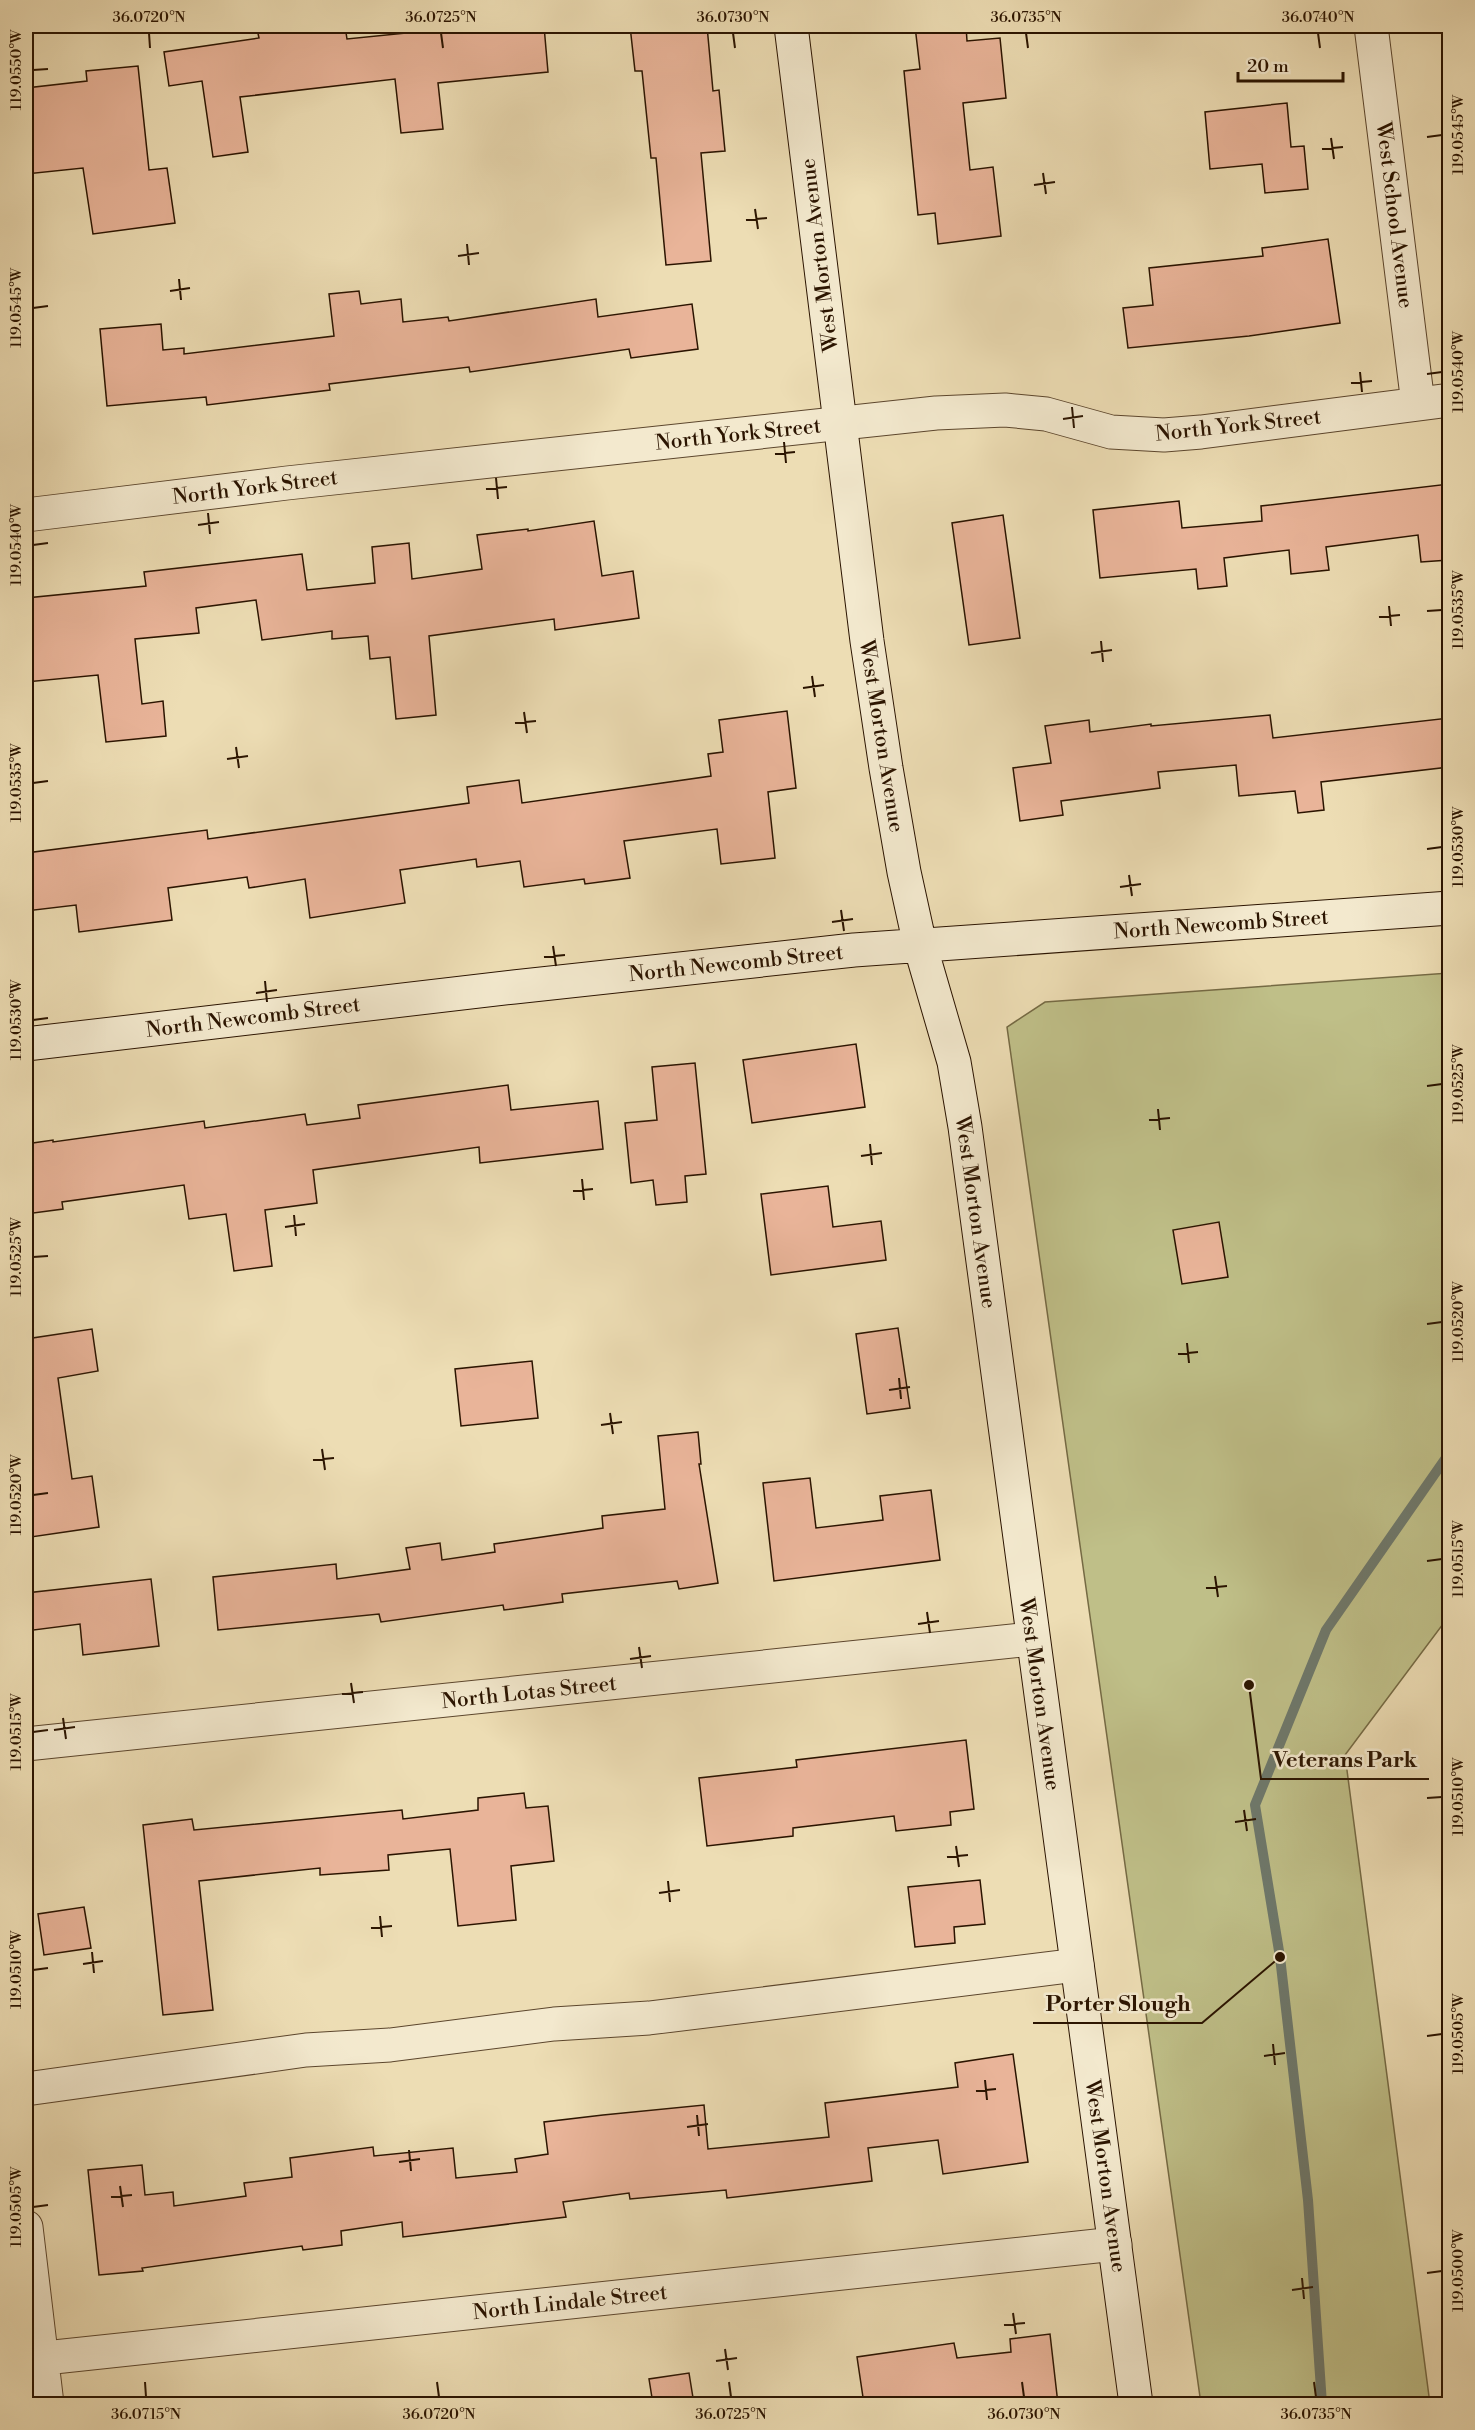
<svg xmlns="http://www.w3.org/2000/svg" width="1475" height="2430" font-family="'Libre Bodoni',serif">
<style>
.green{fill:#bfbf88;stroke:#756a44;stroke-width:1.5}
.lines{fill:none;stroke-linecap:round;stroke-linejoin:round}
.stream{stroke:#6e786b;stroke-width:10}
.building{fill:#e9b499;stroke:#2b1400;stroke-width:1.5}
.street-casing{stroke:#5c462d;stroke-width:35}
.secondary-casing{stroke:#2b1400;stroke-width:35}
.street{stroke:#f3e9ce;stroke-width:33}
.secondary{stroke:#f3e9ce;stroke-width:33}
.ticks{fill:none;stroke:#2b1400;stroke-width:2}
.labels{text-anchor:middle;stroke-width:5;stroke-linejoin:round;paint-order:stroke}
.street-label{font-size:21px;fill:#2b1400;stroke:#f3e9ce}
.leader{fill:none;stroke:#2b1400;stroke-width:2}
.callout-dot{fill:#2b1400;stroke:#f3e9ce;stroke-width:2}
.callout-label{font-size:22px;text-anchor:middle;font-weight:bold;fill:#2b1400;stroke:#f3e9ce;stroke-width:5;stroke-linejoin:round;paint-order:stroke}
.neatline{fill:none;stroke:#2b1400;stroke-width:2}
.ticks-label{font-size:15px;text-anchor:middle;fill:#2b1400}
</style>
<rect width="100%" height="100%" fill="#edddb4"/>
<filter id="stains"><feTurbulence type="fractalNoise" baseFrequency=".00333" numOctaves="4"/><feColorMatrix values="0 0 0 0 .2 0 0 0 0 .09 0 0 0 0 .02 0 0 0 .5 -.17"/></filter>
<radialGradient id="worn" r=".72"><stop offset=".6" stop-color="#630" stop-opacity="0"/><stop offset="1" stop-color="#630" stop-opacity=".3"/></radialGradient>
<path class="green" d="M1449,973V1616L1345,1755L1430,2404H1201L1007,1027L1045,1002Z"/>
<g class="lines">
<path class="stream" d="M1322,2404L1308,2200L1280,1957L1255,1805L1326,1630L1450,1452"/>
</g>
<path class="building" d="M287,26H345L347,39L476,26H544L548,72L438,83L443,129L401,133L395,79L240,97L248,152L213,157L202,81L169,86L164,52L259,38L257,29Z
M630,26H707L713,91L719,90L725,151L701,153L711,261L666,265L656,158H651L642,71H635Z
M915,26H966L967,41L1000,38L1006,98L963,103L970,170L993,167L1001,236L938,244L935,213L918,215L904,71L920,69Z
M138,66L149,170L167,168L175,223L93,234L83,168L26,174V88L87,81L86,71Z
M1287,103L1291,147L1304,146L1308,189L1265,193L1262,164L1210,169L1205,112Z
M1328,239L1340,323L1249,336L1128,348L1123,308L1153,305L1149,268L1263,256L1262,248Z
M359,291L361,304L401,299L403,322L448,317L449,321L596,299L598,317L692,304L698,349L631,358L629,349L470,372L469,367L329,384L330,390L207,405L206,397L107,406L100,329L161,324L163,350L184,348V354L334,336L329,294Z
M1449,484V560L1421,562L1418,535L1326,547L1329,570L1291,574L1289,550L1224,558L1227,586L1198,589L1196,569L1100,578L1093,510L1179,501L1182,528L1262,521L1261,506Z
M1003,515L1020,638L969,645L952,523Z
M594,521L602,576L633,571L639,618L555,630L554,619L429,636L436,715L396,719L390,657L370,659L368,636L332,639V631L262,640L256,600L196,608L199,633L135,639L142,704L163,701L166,736L106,742L98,675L26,682V598L146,586L144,572L302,554L307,590L375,583L372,547L409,543L412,579L482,569L477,535L528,529V531Z
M787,711L796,788L768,792L775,858L721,864L717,829L624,841L630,878L585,884L584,879L524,887L520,861L477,867L476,859L400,870L405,903L310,918L305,879L249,888L247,877L168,888L172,920L79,932L76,905L26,911V853L207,830L208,839L469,803L467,787L519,780L522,803L711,776L708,754L723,752L719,720Z
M1270,715L1273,738L1449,718V767L1321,782L1324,810L1298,813L1295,791L1239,796L1236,765L1158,772L1160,788L1061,801L1063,815L1020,821L1013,768L1051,763L1045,726L1089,720L1090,732L1151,724V726Z
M856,1044L865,1107L752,1123L743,1060Z
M695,1063L706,1174L685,1176L687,1202L656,1205L653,1180L631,1183L625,1123L657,1120L652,1067Z
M508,1085L511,1110L598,1101L603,1149L480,1163L479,1147L313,1170L317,1203L265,1210L272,1266L234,1271L226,1214L189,1219L184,1185L62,1202L63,1209L26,1214V1144L53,1140V1142L204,1121L205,1128L305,1114L307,1125L360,1118L358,1105Z
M828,1186L833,1227L881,1221L886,1260L771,1275L761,1194Z
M1219,1222L1228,1277L1182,1284L1173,1230Z
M898,1328L910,1408L867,1414L856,1334Z
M92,1329L98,1371L58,1378L72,1479L92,1476L99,1527L31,1537L26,1499V1339Z
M532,1361L538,1418L461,1426L455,1369Z
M698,1432L701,1464H699L718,1583L679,1589L677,1581L562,1594L563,1602L504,1610L503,1605L381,1622L379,1614L218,1630L213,1577L336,1564L337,1579L410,1569L406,1548L440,1543L442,1560L495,1552L494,1544L603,1528L602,1516L665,1509L658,1436Z
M810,1478L816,1528L883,1520L880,1496L931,1490L940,1560L774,1581L763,1483Z
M151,1579L159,1646L83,1655L80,1624L26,1631V1593Z
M966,1740L974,1809L950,1812L951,1825L896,1831L894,1816L793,1828V1836L707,1846L699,1778L797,1767L796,1760Z
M524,1793L526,1808L548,1806L554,1861L511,1866L516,1920L458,1926L450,1849L388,1855L389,1870L320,1875V1868L199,1881L213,2010L163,2015L143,1825L192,1819L194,1830L402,1810L403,1819L478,1810V1798Z
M980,1880L985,1924L954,1927L955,1943L915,1947L908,1887Z
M84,1907L91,1948L44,1955L38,1914Z
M1013,2054L1028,2162L943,2174L938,2140L868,2148L872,2181L727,2198L726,2190L630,2199L629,2193L563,2202L566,2217L403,2237L402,2222L341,2231L342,2245L303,2250L302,2246L142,2268L143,2271L99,2275L88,2170L142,2165L145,2195L173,2192L174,2206L246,2196L244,2183L292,2177L290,2158L373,2147L374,2156L453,2148L456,2178L517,2172L515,2159L548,2154L544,2122L603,2115L704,2105L708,2149L829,2137L825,2103L958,2087L955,2063Z
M1050,2334L1058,2404H864L857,2357L954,2343L957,2358L1011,2352L1010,2339Z
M689,2373L694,2404H653L649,2379Z"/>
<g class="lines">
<g class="street-casing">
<path id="street" d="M1371,26L1418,404
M26,515L287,483L936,413L1005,410L1046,414L1111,432L1164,435L1201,432L1450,400
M26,1744L1032,1639
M26,2089L306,2050L390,2045L554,2024L649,2018L1077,1965
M26,2227L47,2404
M26,2360L1115,2244"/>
</g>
<g class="secondary-casing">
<path id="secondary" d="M791,26L867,641L886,768L904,872L920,945L954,1062L965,1127L1136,2404
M26,1044L514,987L854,950L1450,908"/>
</g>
<use href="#street" class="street"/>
<use href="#secondary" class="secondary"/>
</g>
<path class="ticks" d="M149,33L150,48M441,33L443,48M733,33L735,48M1026,33L1028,48M1318,33L1320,48M33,70L48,69M1427,137L1442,135M1331,138L1334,159M1322,149L1343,147M1043,173L1046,194M1034,185L1055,182M755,209L758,229M746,220L767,218M467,244L469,265M458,256L479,253M179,279L181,300M170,291L190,288M33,308L48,306M1360,372L1362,392M1427,374L1442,372M1351,383L1372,381M1072,407L1074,428M1063,419L1083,416M784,442L786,463M775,454L795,452M496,478L498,499M486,489L507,487M208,513L210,534M198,525L219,522M33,545L48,543M1389,606L1391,626M1427,611L1442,610M1379,617L1400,615M1101,641L1103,662M1091,653L1112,650M812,676L815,697M803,688L824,685M524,712L527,733M515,723L536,721M236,747L239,768M227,759L248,756M33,783L48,781M1427,849L1442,847M1129,875L1132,896M1120,887L1141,884M841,910L844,931M832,922L853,919M553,946L556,966M544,957L565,955M265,981L267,1002M256,993L277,990M33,1020L48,1018M1427,1086L1442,1084M1158,1109L1160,1130M1149,1120L1170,1118M870,1144L872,1165M861,1156L882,1153M582,1179L584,1200M573,1191L593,1189M294,1215L296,1236M285,1227L305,1224M33,1257L48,1256M1427,1324L1442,1322M1187,1343L1189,1363M1178,1354L1198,1352M899,1378L901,1399M889,1390L910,1387M610,1413L613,1434M601,1425L622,1422M322,1449L325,1470M313,1460L334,1458M33,1495L48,1493M1427,1561L1442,1559M1215,1576L1218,1597M1206,1588L1227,1586M927,1612L930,1633M918,1624L939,1621M639,1647L642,1668M630,1659L651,1656M351,1683L354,1703M342,1694L363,1692M63,1718L66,1739M54,1730L75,1727M33,1732L48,1730M1427,1798L1442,1797M1244,1810L1247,1831M1235,1822L1256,1819M956,1846L959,1867M947,1857L968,1855M668,1881L670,1902M659,1893L680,1890M380,1916L382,1937M371,1928L392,1926M92,1952L94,1973M83,1964L103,1961M33,1970L48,1968M1427,2036L1442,2034M1273,2044L1275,2065M1264,2056L1285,2053M985,2080L987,2100M976,2091L996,2089M697,2115L699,2136M687,2127L708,2124M409,2150L411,2171M399,2162L420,2159M120,2186L123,2207M111,2197L132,2195M33,2207L48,2205M1427,2273L1442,2271M1302,2278L1304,2299M1292,2290L1313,2287M1013,2313L1016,2334M1004,2325L1025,2323M725,2349L728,2370M716,2361L737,2358M145,2382L146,2397M437,2382L439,2397M729,2382L731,2397M1022,2382L1024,2397M1314,2382L1316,2397"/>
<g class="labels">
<g class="street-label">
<text transform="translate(1395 215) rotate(83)" y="7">West School Avenue</text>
<text transform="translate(819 255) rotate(-97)" y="7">West Morton Avenue</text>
<text transform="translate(1238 425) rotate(-6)" y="7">North York Street</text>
<text transform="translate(738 434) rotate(-6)" y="7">North York Street</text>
<text transform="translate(255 487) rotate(-7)" y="7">North York Street</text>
<text transform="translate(882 736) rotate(81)" y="7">West Morton Avenue</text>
<text transform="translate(1221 924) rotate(-4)" y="7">North Newcomb Street</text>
<text transform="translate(736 963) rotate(-6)" y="7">North Newcomb Street</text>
<text transform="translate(253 1017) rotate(-7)" y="7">North Newcomb Street</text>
<text transform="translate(976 1212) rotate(82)" y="7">West Morton Avenue</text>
<text transform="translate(529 1692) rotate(-6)" y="7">North Lotas Street</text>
<text transform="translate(1040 1694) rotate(82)" y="7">West Morton Avenue</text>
<text transform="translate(1106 2176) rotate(82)" y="7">West Morton Avenue</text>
<text transform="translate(570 2302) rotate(-6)" y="7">North Lindale Street</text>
</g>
</g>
<path class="leader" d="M1249 1685L1261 1779H1429M1280 1957L1202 2023H1033"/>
<g class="callout-dot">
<circle cx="1249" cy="1685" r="6"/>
<circle cx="1280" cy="1957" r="6"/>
</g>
<g class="callout-label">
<text x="1345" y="1767">Veterans Park</text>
<text x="1118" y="2011">Porter Slough</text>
</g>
<rect width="1475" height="2430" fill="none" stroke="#edddb4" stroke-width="66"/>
<path d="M1238 72v9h105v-9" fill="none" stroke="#2b1400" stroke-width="3"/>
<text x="1247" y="72" font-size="18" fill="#2b1400" stroke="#f3e9ce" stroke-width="4.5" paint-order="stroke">20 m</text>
<rect x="33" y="33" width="1409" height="2364" class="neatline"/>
<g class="ticks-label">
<text x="149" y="22">36.0720°N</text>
<text x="441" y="22">36.0725°N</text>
<text x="733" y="22">36.0730°N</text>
<text x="1026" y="22">36.0735°N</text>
<text x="1318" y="22">36.0740°N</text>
<text transform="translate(16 70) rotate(-90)" y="5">119.0550°W</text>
<text transform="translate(1458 135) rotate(-90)" y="5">119.0545°W</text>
<text transform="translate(16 308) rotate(-90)" y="5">119.0545°W</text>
<text transform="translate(1458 372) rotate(-90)" y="5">119.0540°W</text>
<text transform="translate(16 545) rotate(-90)" y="5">119.0540°W</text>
<text transform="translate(1458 610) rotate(-90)" y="5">119.0535°W</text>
<text transform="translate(16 783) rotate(-90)" y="5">119.0535°W</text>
<text transform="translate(1458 847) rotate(-90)" y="5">119.0530°W</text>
<text transform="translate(16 1020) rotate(-90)" y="5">119.0530°W</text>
<text transform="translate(1458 1084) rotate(-90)" y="5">119.0525°W</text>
<text transform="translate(16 1257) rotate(-90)" y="5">119.0525°W</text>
<text transform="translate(1458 1322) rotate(-90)" y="5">119.0520°W</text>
<text transform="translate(16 1495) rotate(-90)" y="5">119.0520°W</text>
<text transform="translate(1458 1559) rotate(-90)" y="5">119.0515°W</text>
<text transform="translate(16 1732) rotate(-90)" y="5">119.0515°W</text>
<text transform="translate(1458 1797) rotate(-90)" y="5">119.0510°W</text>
<text transform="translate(16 1970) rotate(-90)" y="5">119.0510°W</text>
<text transform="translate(1458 2034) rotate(-90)" y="5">119.0505°W</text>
<text transform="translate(16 2207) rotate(-90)" y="5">119.0505°W</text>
<text transform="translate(1458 2271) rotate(-90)" y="5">119.0500°W</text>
<text x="146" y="2419">36.0715°N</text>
<text x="439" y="2419">36.0720°N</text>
<text x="731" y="2419">36.0725°N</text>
<text x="1024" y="2419">36.0730°N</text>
<text x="1316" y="2419">36.0735°N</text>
</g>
<rect width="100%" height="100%" filter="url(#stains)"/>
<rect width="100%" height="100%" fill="url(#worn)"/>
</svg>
